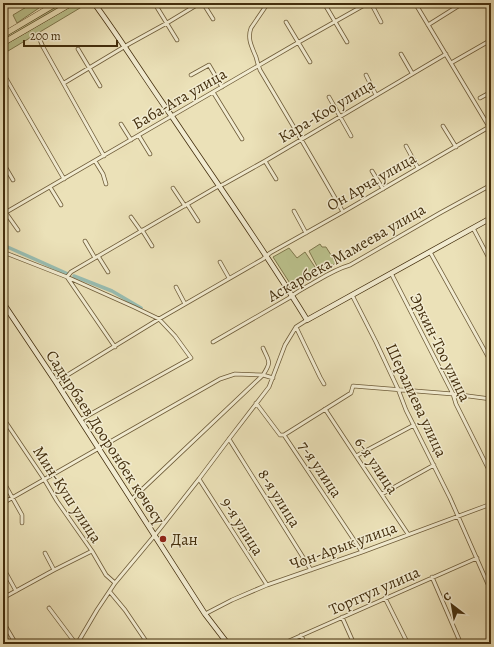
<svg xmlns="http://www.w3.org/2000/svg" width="494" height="647" font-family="Alegreya,serif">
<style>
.green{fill:#bbc28d;stroke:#7f784d}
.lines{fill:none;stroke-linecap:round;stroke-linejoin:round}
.canal{stroke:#98bdb2;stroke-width:3.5}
.street-casing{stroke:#6d5b38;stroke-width:4.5}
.secondary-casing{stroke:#432e0d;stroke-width:6}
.primary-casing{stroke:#432e0d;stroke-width:6}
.street{stroke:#f2ecd1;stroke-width:3}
.secondary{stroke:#f2ecd1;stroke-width:4.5}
.primary{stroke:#ebe1b8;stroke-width:5}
.poi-dot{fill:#8f2418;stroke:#f2ecd1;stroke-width:1.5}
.labels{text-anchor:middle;stroke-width:3;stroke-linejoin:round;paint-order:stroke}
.street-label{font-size:16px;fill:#432e0d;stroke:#f2ecd1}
.poi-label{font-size:16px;fill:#432e0d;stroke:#f2ecd1;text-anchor:start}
</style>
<rect width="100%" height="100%" fill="#ebe1b8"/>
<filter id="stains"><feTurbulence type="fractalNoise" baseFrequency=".005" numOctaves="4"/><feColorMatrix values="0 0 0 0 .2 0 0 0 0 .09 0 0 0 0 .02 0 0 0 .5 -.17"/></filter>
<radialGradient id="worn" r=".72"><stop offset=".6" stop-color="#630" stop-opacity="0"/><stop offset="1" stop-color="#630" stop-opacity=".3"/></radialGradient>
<path class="green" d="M33,3H44L38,6L39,8L17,23L13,15Z
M63,3H66L3,40V38Z
M77,3H86L85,5L3,54V46Z
M320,244L322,247H326L336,263L320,272L309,251Z
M289,248L297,258L305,252L319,273L293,288L273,257Z"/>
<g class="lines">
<path class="canal" d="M3,245L68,274
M74,276L112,291L141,308"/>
<g class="street-casing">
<path id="street" d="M23,3L24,6
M203,3L213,19
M268,3L251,28C247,39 252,47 256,57C257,61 258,65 260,70C288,117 316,164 343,212
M324,3L347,42
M371,3L381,22
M415,3L491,130
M155,4L177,40
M286,22L310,62
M428,25L463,3
M40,40L43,47L104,156
M78,49L100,86
M401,54L412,73
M451,63L491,40
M3,73L64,179
M191,75L209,65L222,87
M366,75L376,95
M64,83L129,44L167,23L200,3
M213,92L242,139
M329,97L351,136
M480,98L491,92
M121,124L131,140
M443,126L456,147
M139,136L150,154
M406,146L418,168
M95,161L103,174L106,184
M265,161L276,179
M3,163L13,180
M372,171L383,189
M50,187L61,205
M173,188L185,206
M187,204L198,221
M294,211L306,233
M6,213L18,230
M3,214L299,42L368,3
M131,217L141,231
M473,228L491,262
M142,230L152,246
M85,241L95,258
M3,252L67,277L134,307L159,319L175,336L191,358L80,420
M430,252L491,362
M98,256L108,272
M220,262L229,278
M391,273L453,394L456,404L491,474
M176,287L185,304
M352,295L376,342L398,389L406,410L450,498L491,591
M296,327L320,377L324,384
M213,342L289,298C296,292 304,288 313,283C325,276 336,269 350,265L440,213L491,185
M115,347L67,277L71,272L215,188L224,184L265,161L446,54
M56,382L159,319L263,259L270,253L343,212L489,127
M256,403L280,435H284L362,552
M325,409L356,456L408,534
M3,418L44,479L57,501L92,551L106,575L115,583
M284,435L351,393L353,386L453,394L491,399
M229,439L311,570
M356,456L414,425
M199,479L267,585
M3,481L22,515V523
M382,494L434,465
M131,500L263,375C272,361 269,362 263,348
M3,503L220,379L235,374L263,375L273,378
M45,553L54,570
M6,573L16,591
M432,577L461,644
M110,592L125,610L148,644
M3,598L54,570L92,551
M385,598L408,644
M49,608L76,644
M205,614L232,600L267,585L362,552L491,504
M342,617L354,644
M3,622L16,644
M301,635L305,644
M77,644L97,610L115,583L155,535L199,479L229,439L269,387L285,345L296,327L307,320
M282,644L477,558"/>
</g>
<g class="secondary-casing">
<path id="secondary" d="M94,3C122,41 146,80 173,118C218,185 265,251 307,320L491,218
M3,303L56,382L205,614L228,644"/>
</g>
<g class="primary-casing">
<path id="primary" d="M3,35L57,3
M3,43L72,3"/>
</g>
<use href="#street" class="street"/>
<use href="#secondary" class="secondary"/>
<use href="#primary" class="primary"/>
</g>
<circle class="poi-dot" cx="163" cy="539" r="4"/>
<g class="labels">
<g class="street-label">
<text transform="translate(179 98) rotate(-30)" y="6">Баба-Ата улица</text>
<text transform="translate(326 110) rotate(-31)" y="6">Кара-Коо улица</text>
<text transform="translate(371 181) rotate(-30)" y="6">Он Арча улица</text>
<text transform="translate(346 252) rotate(-30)" y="6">Аскарбека Мамеева улица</text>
<text transform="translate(441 347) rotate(64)" y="6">Эркин-Тоо улица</text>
<text transform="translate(417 400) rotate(65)" y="6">Шералиева улица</text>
<text transform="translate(106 437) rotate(57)" y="6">Садырбаев Дооронбек көчөсү</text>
<text transform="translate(377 465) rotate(56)" y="6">6-я улица</text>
<text transform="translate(321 469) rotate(56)" y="6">7-я улица</text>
<text transform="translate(68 494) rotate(57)" y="6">Мин-Куш улица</text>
<text transform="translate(280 498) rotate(58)" y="6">8-я улица</text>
<text transform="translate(243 526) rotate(58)" y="6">9-я улица</text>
<text transform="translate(343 545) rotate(-20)" y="6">Чон-Арык улица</text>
<text transform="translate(374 590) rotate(-24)" y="6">Тортгул улица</text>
</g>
<g class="poi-label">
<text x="171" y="545">Дан</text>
</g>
</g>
<rect width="494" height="647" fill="none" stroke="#ebe1b8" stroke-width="16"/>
<rect x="4" y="4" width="486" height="639" fill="none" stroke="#432e0d" stroke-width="2"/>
<rect x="8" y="8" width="478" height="631" fill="none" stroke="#432e0d"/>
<g transform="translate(452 605) rotate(329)" stroke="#f2ecd1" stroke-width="3" paint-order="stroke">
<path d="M0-3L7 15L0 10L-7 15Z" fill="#432e0d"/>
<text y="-6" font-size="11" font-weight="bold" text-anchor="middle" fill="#432e0d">С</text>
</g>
<path d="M24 40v6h93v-6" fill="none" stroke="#432e0d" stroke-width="2"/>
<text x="30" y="40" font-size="12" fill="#432e0d" stroke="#f2ecd1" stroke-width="3" paint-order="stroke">200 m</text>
<rect width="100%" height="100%" filter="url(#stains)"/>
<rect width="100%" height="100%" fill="url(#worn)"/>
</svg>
